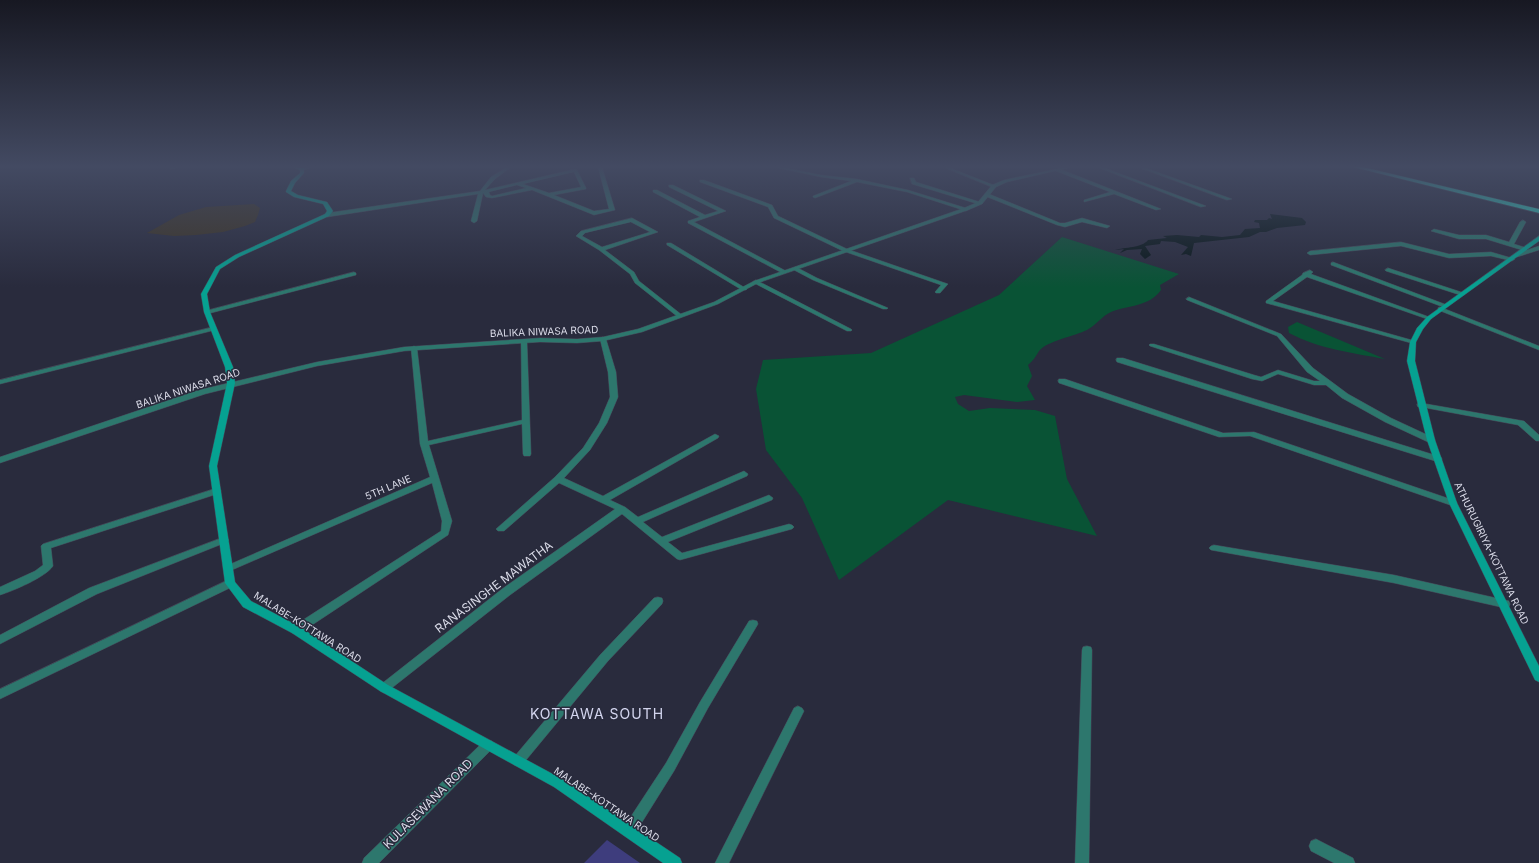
<svg xmlns="http://www.w3.org/2000/svg" width="1539" height="863" font-family="Inter,sans-serif">
<style>
.education{fill:#3c3322}
.green{fill:#095335}
.water{fill:#09171a}
.building{fill:#3e3d7d}
.lines{fill:none;stroke-linecap:round;stroke-linejoin:round}
.minor-casing{stroke:#454758;stroke-width:1}
.tertiary-casing{stroke:#454758;stroke-width:1}
.secondary-casing{stroke:#454758;stroke-width:1}
.motorway-casing{stroke:#454758;stroke-width:1}
.minor{fill:#2d776d;fill-rule:evenodd}
.tertiary{fill:#2d776d;fill-rule:evenodd}
.secondary{fill:#06a191;fill-rule:evenodd}
.motorway{fill:#33d8c5;fill-rule:evenodd}
.labels{text-anchor:middle;stroke-width:3;stroke-linejoin:round;paint-order:stroke}
.street-label{font-size:10px;fill:#dadbe8;stroke:#292b3d}
.near-street-label{font-size:12px;fill:#dadbe8;stroke:#292b3d}
.near-quarter-label{font-size:14px;letter-spacing:1px;fill:#d3d5ee;stroke:#292b3d}
</style>
<rect width="100%" height="100%" fill="#292b3d"/>
<path class="education" d="M254,204L260,208L258,215L255,222L245,226L223,232L196,235L174,236L147,233L179,215L206,207Z"/>
<path class="green" d="M1062,237L1179,274L1160,285L1161,290C1149,307 1128,305 1111,312C1102,316 1096,325 1087,330C1075,336 1047,341 1039,351C1036,356 1033,361 1028,365L1032,376L1027,386L1035,400L1017,402L964,395L955,397L958,404L969,411L990,408L1035,410L1055,416L1067,479L1097,536L948,500L839,580L802,498L766,450L756,389L763,360L871,353L999,295Z
M1297,322L1385,359C1353,353 1319,349 1289,333L1288,327Z"/>
<path class="water" d="M1270,214L1302,218L1306,222L1305,225L1277,228L1266,232H1260L1249,237L1194,243L1191,256L1186,254L1181,255L1188,247L1175,242L1161,241L1160,244L1145,246L1151,255L1145,259L1140,254L1142,249L1127,250L1120,253L1124,249L1115,250C1125,247 1142,248 1148,240L1167,238L1163,236L1177,235L1199,237L1201,235L1222,237L1240,235L1245,229L1260,228L1259,223L1254,222L1255,220H1267L1269,218L1272,219Z"/>
<path class="building" d="M607,840L640,863H584Z"/>
<g class="lines">
<g class="minor-casing">
<path id="minor" d="M171,167H181L171,169Z
M507,167H511L495,179L485,190L575,169L577,170L586,188V189L554,195L594,211L609,209L598,167H602L615,210L594,215L532,190L492,198L486,197L483,193L477,221L474,223L471,221L478,194L327,217L324,215L327,213L480,191L491,177ZM574,172L581,187L549,193L523,184ZM517,185L526,188L492,196L490,195L489,192Z
M774,167H781L821,175L857,179L908,190L969,209L966,211L907,192L857,182L815,198L813,197V196L851,181L821,177Z
M943,167H948L996,186L992,187Z
M1097,167H1102L1206,206L1201,207Z
M1138,167H1143L1232,199L1227,200Z
M1056,169H1060L1161,209L1156,210L1114,194L1084,202V200L1110,192L1056,171Z
M910,178H914L916,182L983,203L978,204L912,184Z
M700,180H704L772,205L778,216L847,249L948,284L940,293H936L935,292L941,285L843,251L774,218L768,207L700,182Z
M669,185H673L726,211L694,222L786,271V273H782L688,223V221L700,217L653,192V190H657L705,215L718,211L669,187Z
M985,194H989L1060,223H1065L1082,218L1110,226L1107,228L1082,222L1065,227L1057,225L985,196Z
M632,218L658,232L605,250L634,272L639,281L682,315V317H678L635,283L630,274L599,250L576,236L581,231ZM631,222L650,232L602,247L582,236L585,233Z
M1523,220L1526,222L1514,244L1527,248V250L1539,246V250L1517,257L1515,256V254L1525,251L1486,239H1459L1431,231L1434,229L1459,235H1486L1509,242L1520,222Z
M1401,242L1449,254L1491,252L1515,259L1512,261L1491,256L1449,258L1401,246L1310,255L1307,253L1310,251Z
M667,243H671L747,289L746,290H742L667,245Z
M1333,262L1447,305L1448,306L1447,307H1443L1331,265V263Z
M796,267L817,278L888,308L887,309H883L813,280L794,270L793,269Z
M1388,268L1464,293L1465,294L1464,295H1460L1386,271L1385,270Z
M1310,270L1313,272L1311,274L1432,318L1431,319H1427L1307,277L1273,301L1415,341L1416,342L1413,344L1411,343L1266,303V301L1302,275L1303,273Z
M354,272L356,273V275L207,314L204,312L205,311Z
M756,280L851,329L852,330L851,331H847L754,283L753,282Z
M1189,297L1281,334L1313,368L1348,394L1391,418L1434,438L1435,440L1434,442H1428L1385,422L1342,398L1326,385H1314L1278,374L1262,381L1252,379L1150,346L1149,345L1150,344H1154L1254,375L1261,377L1278,370L1314,381H1320L1307,372L1277,336L1187,300L1186,299Z
M1440,307L1539,346V350L1438,310V308Z
M213,327L215,328V330L0,384V380Z
M603,337L606,339L616,372L618,397L607,423L590,450L564,478L603,496L715,434L719,436L718,438L610,500L625,507L638,517L744,471L748,474L747,476L643,522L662,537L769,495L773,498L772,500L668,542L682,553L789,524L792,525L794,527L792,529L680,560L677,559L622,514L510,595L388,691L384,693L380,691L378,688L380,685L502,589L615,509L559,483L504,531H498L496,529L555,477L583,448L599,423L610,397L608,372L600,339Z
M524,340L527,342L531,454L530,456H524L523,454L522,424L429,445L452,521L448,535L300,633L296,634L292,633L291,630L292,627L441,531L442,521L432,483L232,570L229,571L226,570L224,568L226,566L430,477L420,444L411,348L412,347L414,346L417,348L428,441L522,420L521,342Z
M1117,358H1123L1441,457L1442,459L1441,461H1435L1117,362L1116,360Z
M1059,379H1065L1223,433L1254,432L1456,501L1457,503L1456,505H1450L1250,436L1219,437L1059,383L1058,381Z
M1418,403H1421L1524,421L1539,435V441H1536L1518,425L1421,407H1418L1417,405Z
M217,488L220,489L221,491L220,493L51,548L53,566C46,577 13,591 0,595V587L35,571L43,565L41,546L43,544Z
M224,537L227,538L229,540L227,542L97,594L0,644V635L89,588Z
M1214,545L1394,575L1505,600L1509,601L1510,604L1509,607L1505,608L1394,583L1211,550L1209,548L1211,546Z
M230,579L234,580L235,583L234,586L0,699V689Z
M658,597L662,598L663,601L662,604L608,661L522,765L518,766L514,765L512,761L514,757L600,655L654,598Z
M753,620L757,621L758,624L708,708L674,771L634,835L629,837L624,835L622,831L624,827L666,763L700,702L749,621Z
M1087,646L1091,647L1092,650L1089,863H1075L1082,650L1083,647Z
M798,706L802,708L804,711L729,863H715L794,708Z
M488,740L492,741L494,745L492,749L379,863H362L364,858L484,741Z
M1316,839L1353,858L1355,863H1334L1311,851L1309,846L1311,841Z"/>
</g>
<g class="tertiary-casing">
<path id="tertiary" d="M307,167H314L302,170L300,169Z
M1066,167H1072L1007,182L996,187L982,204L968,210L758,283L718,304L642,332L603,341L577,343L540,342L404,351L317,366L205,394L0,463V457L199,390L317,362L404,347L540,338L577,339L603,337L638,329L714,302L754,281L964,208L978,202L992,185L1004,180Z"/>
</g>
<g class="secondary-casing">
<path id="secondary" d="M292,167L304,168V173L295,183L291,191L298,195L327,202L333,211L329,216L239,257L220,269L207,294L210,312L233,367L235,383L217,466L235,582L251,601L300,627L388,685L562,779L680,858L682,863H663L554,787L380,691L292,633L243,607L225,583L209,466L227,383L225,367L204,312L201,294L216,267L235,255L325,214L327,211L323,204L294,197L286,192V191L291,181L300,173V170Z
M1539,236V241L1431,319L1423,329L1416,342L1415,361L1435,440L1457,503L1539,666V682L1535,680L1449,503L1427,440L1407,361L1410,342L1417,328L1427,317Z"/>
</g>
<g class="motorway-casing">
<path id="motorway" d="M1353,167H1363L1539,209V213Z"/>
</g>
<use href="#minor" class="minor"/>
<use href="#tertiary" class="tertiary"/>
<use href="#secondary" class="secondary"/>
<use href="#motorway" class="motorway"/>
</g>
<linearGradient id="sky" x2="0" y2="1"><stop stop-color="#171822"/><stop offset="0.58" stop-color="#434a62"/><stop offset="1" stop-color="#434a62" stop-opacity="0"/></linearGradient>
<rect width="1539" height="287" fill="url(#sky)"/>
<g class="labels">
<g class="street-label">
<text transform="translate(544 331) rotate(-2)" y="4">BALIKA NIWASA ROAD</text>
<text transform="translate(188 388) rotate(-18)" y="4">BALIKA NIWASA ROAD</text>
<text transform="translate(388 487) rotate(-23)" y="4">5TH LANE</text>
<text transform="translate(1492 553) rotate(64)" y="4">ATHURUGIRIYA-KOTTAWA ROAD</text>
<text transform="translate(308 627) rotate(32)" y="4">MALABE-KOTTAWA ROAD</text>
<text transform="translate(607 804) rotate(34)" y="4">MALABE-KOTTAWA ROAD</text>
</g>
<g class="near-street-label">
<text transform="translate(494 587) rotate(-37)" y="4">RANASINGHE MAWATHA</text>
<text transform="translate(428 804) rotate(-45)" y="4">KULASEWANA ROAD</text>
</g>
<g class="near-quarter-label">
<text x="597" y="719">KOTTAWA SOUTH</text>
</g>
</g>
</svg>
